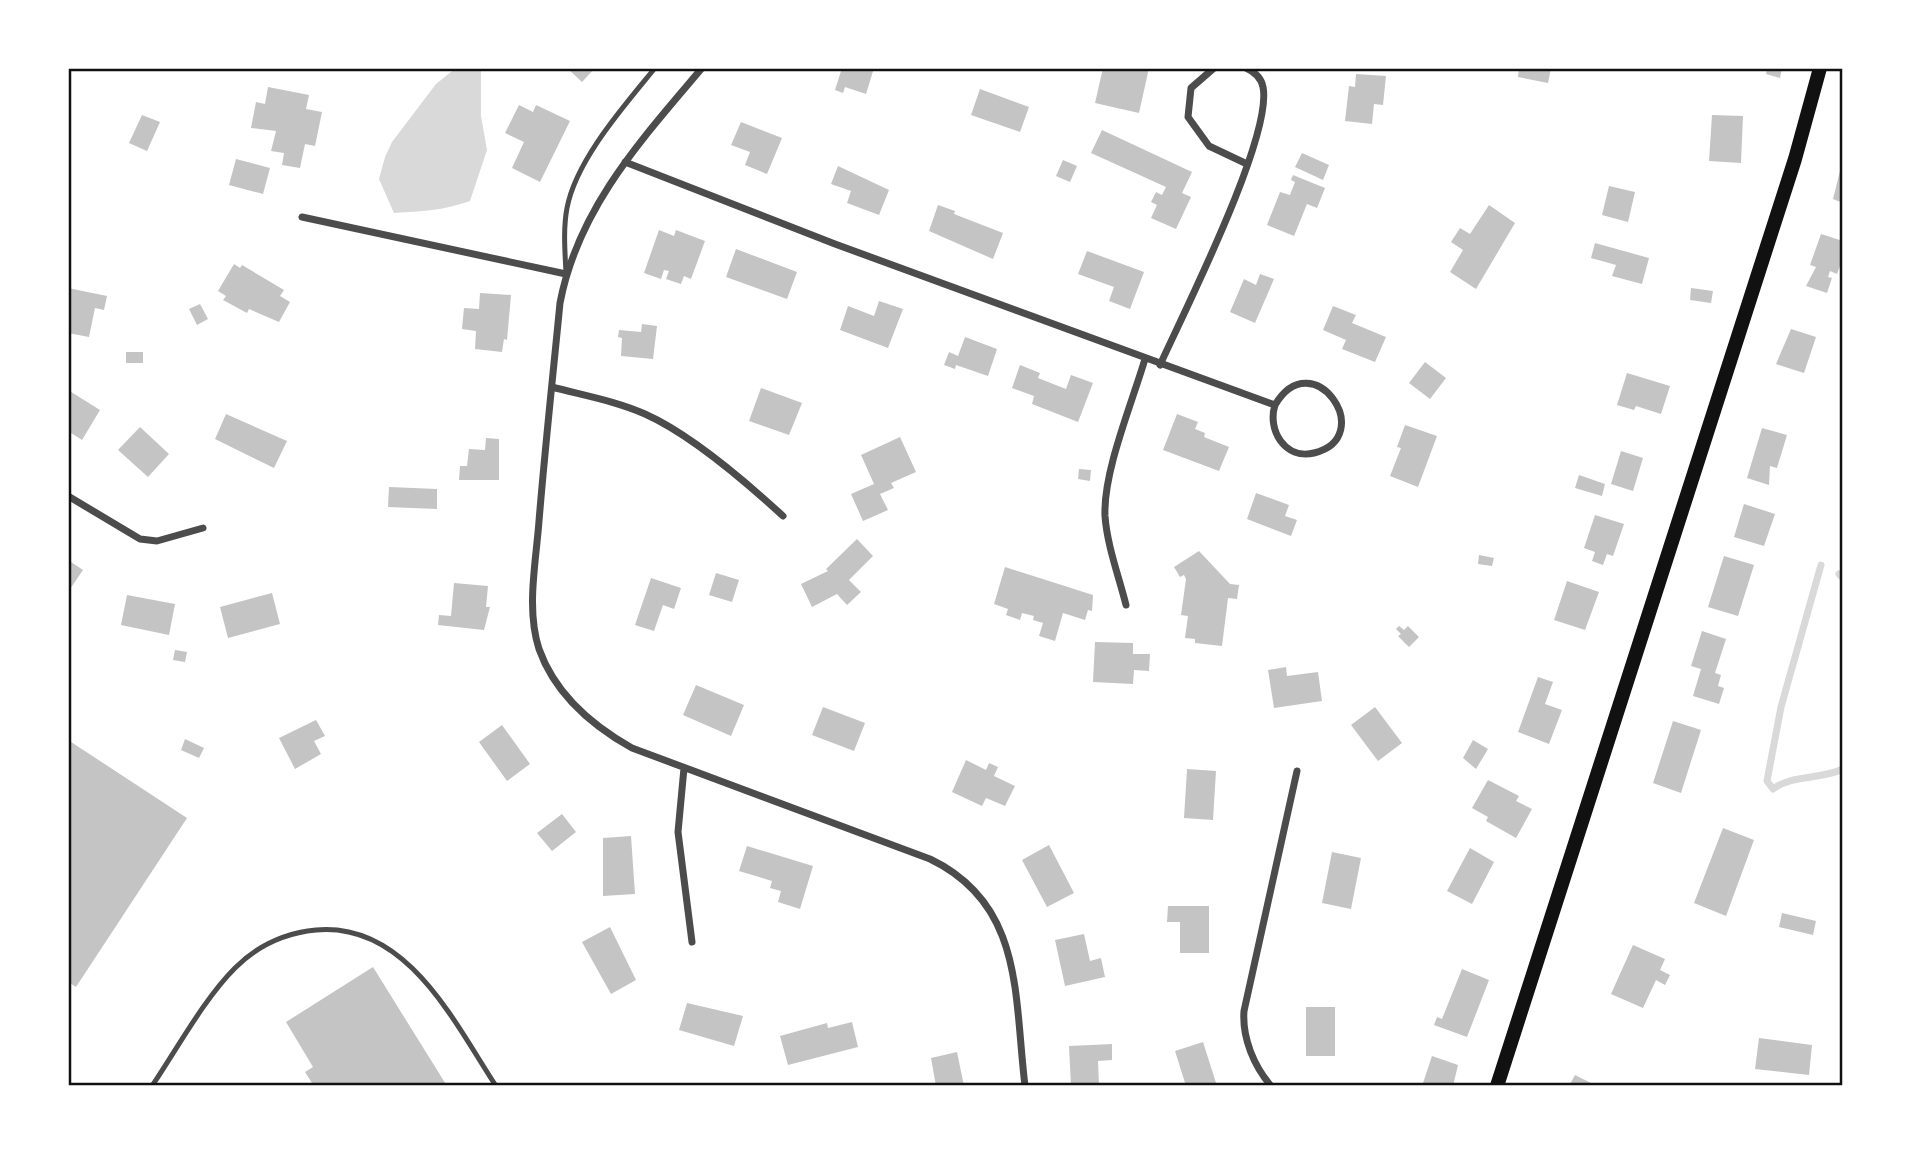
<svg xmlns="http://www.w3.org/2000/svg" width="1911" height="1154" font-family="Manrope,sans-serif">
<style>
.water{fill:#d9d9d9}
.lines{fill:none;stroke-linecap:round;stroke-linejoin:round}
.stream{stroke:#d9d9d9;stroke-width:7}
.building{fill:#c4c4c4}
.service{stroke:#4c4c4c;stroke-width:5}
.minor{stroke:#4c4c4c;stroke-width:7}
.secondary{stroke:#111;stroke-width:14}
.neatline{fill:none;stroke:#111;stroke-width:2.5}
</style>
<rect width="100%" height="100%" fill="#fff"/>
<path class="water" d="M456,68H481V116L487,150L470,201C442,211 422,211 394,213L379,179L385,157L392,142L436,84Z"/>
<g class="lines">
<path class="stream" d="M1821,565L1781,707L1767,781L1773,789C1793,774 1820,780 1843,769
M1839,574L1843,578"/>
</g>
<path class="building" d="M567,68H595L582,82Z
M842,68H874L866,94L845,87L843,93L835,90Z
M1103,68H1149L1139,113L1095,103Z
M1519,68H1551L1548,83L1518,77Z
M1767,68H1782L1780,78L1766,74Z
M1356,74L1386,76L1383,105L1374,104L1372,124L1345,121L1349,86L1355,87Z
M268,87L309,95L306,109L322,112L315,146L305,144L300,168L282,165L284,153L271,151L276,131L251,128L256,102L265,104Z
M980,89L1029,107L1020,132L971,115Z
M519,105L533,112L536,105L570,121L540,182L512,168L524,142L505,133Z
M142,115L160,122L147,151L129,143Z
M1712,115L1743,116L1741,163L1709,161Z
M741,122L782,138L767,174L745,165L750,152L731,145Z
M1102,130L1192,172L1182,193L1191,197L1176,229L1151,218L1157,205L1151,202L1156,192L1162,195L1166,187L1091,153Z
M1302,153L1329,165L1323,180L1295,167Z
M236,159L270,168L263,194L229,185Z
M1063,160L1077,166L1070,182L1056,176Z
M1842,163H1843V203L1833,199Z
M838,166L889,190L879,215L847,203L851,191L831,184Z
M1293,175L1325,188L1317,208L1307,204L1294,236L1267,225L1280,192L1290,195L1295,182L1291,180Z
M1609,186L1635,192L1628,222L1602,215Z
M938,205L955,211L954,214L1003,233L993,259L929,231Z
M1489,205L1515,223L1476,289L1450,272L1463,250L1451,242L1460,228L1470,234Z
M659,230L674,236L676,230L705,241L691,279L684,276L681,284L666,279L669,271L664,270L661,279L644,273Z
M1821,234L1843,241V258L1837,274L1830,271L1828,277L1832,278L1827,293L1806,286L1816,267L1810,265Z
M1595,243L1649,258L1642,284L1612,276L1616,265L1591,258Z
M736,249L797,272L787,299L726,277Z
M1087,251L1144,272L1130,309L1109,301L1114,287L1078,274Z
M234,264L240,268L242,265L284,290L280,296L290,302L279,322L249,309L247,313L223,300L226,296L218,291Z
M1260,274L1274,279L1255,323L1230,312L1244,279L1256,285Z
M68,288L107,296L104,310L95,308L89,337L68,333Z
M1691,288L1713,291L1711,303L1690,300Z
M480,293L511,295L507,340L504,339L502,352L475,349L476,331L462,329L464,308L479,309Z
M879,301L903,309L888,348L840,330L848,306L874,316Z
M200,304L208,319L197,325L189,309Z
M1333,306L1356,315L1352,323L1386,337L1375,362L1342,349L1346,340L1323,330Z
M642,324L657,326L653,359L621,356L622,338L618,337L619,330L641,332Z
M1791,329L1816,337L1804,373L1776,364Z
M965,337L997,349L988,376L956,365L955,369L944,365L949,352L958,356Z
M126,352H143V363H126Z
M1425,362L1446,378L1430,399L1409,383Z
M1020,365L1040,373L1038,378L1066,389L1071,375L1093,383L1078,422L1032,404L1034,396L1012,388Z
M1627,373L1670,386L1661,414L1636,406L1634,410L1617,405Z
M761,388L802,403L789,435L749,421Z
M68,390L100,410L82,440L68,431Z
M226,414L287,441L274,468L215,439Z
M1177,414L1198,422L1195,429L1205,433L1204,437L1229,447L1219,471L1163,450Z
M1405,425L1437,436L1418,487L1390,476L1401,448L1397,447Z
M140,427L169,454L148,477L118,450Z
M1762,428L1787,435L1777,468L1770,466L1769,485L1747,478Z
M900,437L916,472L891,483L894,488L880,494L888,510L863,521L851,494L874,484L861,455Z
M486,438L499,439V480H459L460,466H467L469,449L485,450Z
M1621,451L1643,458L1633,491L1611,484Z
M1079,469L1091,470L1090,481L1078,479Z
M1579,475L1605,484L1602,496L1575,488Z
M389,487L437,489V509L388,507Z
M1256,493L1289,505L1285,516L1297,520L1291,536L1247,519Z
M1744,504L1775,514L1764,546L1734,537Z
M1595,515L1624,524L1613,556L1607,554L1603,565L1592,561L1595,552L1584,548Z
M857,539L873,556L849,580L861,592L847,605L837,594L812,607L801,584L828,571L826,569Z
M1199,551L1230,584L1239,585L1237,599L1228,598L1222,646L1195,643V639L1185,638L1188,616L1181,615L1186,579L1184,575L1180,577L1174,567Z
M1479,555L1494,558L1492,566L1478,564Z
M1724,556L1754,565L1738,616L1708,607Z
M68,560L83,570L68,592Z
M1005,567L1093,595L1092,611L1088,610L1085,620L1063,613L1055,641L1039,636L1043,623L1033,620L1034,616L1022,613L1020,620L1006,615L1008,609L994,604Z
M716,573L739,580L732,602L709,595Z
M651,578L681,588L674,609L663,605L654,631L635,625Z
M1567,581L1599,592L1585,630L1554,620Z
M454,583L488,586L486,607H490L484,630L438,625L439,615L451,616Z
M272,593L280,624L228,638L220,607Z
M127,595L175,604L169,635L121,625Z
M1399,626L1404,630L1408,626L1419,637L1409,647L1398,636L1401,634L1396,629Z
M1702,631L1726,639L1715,673L1721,675L1718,686L1724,688L1719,704L1693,696L1701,669L1691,666Z
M1095,642L1133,643V654H1150L1149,671L1134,670L1133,684L1093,682Z
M175,650L187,652L185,662L173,660Z
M1286,667L1287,676L1318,672L1322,701L1274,708L1268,670Z
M1538,677L1553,682L1545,704L1562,710L1549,744L1518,732Z
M696,685L744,705L731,736L683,715Z
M823,707L865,723L854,751L812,735Z
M1375,707L1402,743L1378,761L1351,725Z
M316,720L325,736L314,741L321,754L295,769L279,738Z
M1673,721L1701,730L1681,793L1653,783Z
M502,725L530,764L507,781L479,742Z
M185,739L204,748L199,758L181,750Z
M68,740L187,818L76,987L68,982Z
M1473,740L1488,749L1476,769L1463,758Z
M966,760L986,770L989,763L998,767L994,776L1015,786L1005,806L986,798L982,806L952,792Z
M1187,769L1216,771L1213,820L1184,818Z
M1488,780L1519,796L1516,801L1532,809L1516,838L1486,821L1488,817L1472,808Z
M562,814L576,832L552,851L537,833Z
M1723,828L1754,840L1726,916L1694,903Z
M631,836L635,894L603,896V838Z
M1049,845L1074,893L1047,907L1022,860Z
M747,846L813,866L800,909L778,902L781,891L770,888L772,881L739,871Z
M1470,848L1494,862L1472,904L1447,891Z
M1332,852L1361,858L1351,909L1322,903Z
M1168,906H1209V953H1180V922H1167Z
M1782,913L1816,921L1813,935L1779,927Z
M610,927L636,980L611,994L582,942Z
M1084,934L1090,961L1101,958L1105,977L1065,986L1055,940Z
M1633,945L1665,959L1660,970L1670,975L1665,985L1656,980L1643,1008L1611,994Z
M373,967L447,1086H314L305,1072L313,1067L286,1022Z
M1462,969L1489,980L1467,1037L1434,1025L1437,1017L1442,1019Z
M687,1003L743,1016L734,1046L679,1030Z
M1306,1007H1335V1056H1306Z
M852,1022L858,1047L788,1065L780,1036L827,1023L828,1028Z
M1759,1038L1812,1045L1809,1075L1755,1069Z
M1203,1042L1217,1086H1186L1175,1051Z
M1112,1044V1060L1098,1061L1099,1086H1071L1069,1046Z
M957,1052L964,1086H936L931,1058Z
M1432,1056L1458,1065L1453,1086H1422Z
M1575,1075L1597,1086H1569Z"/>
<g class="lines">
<path class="service" d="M566,273C565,252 563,229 567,208C576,160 624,106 655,68
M152,1086C177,1049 204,999 235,968C257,946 285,933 316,930C407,922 454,1022 496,1086"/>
<path class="minor" d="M702,68C642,139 578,208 560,303C553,375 545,448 539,521C536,562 526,609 539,649C555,694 591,725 632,748L930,859C1024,904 1014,996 1025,1086
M1214,68L1191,88L1188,117L1209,146L1247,164
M625,162L835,244L1275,405C1313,341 1379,437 1314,453C1285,460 1267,430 1275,405
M302,217L566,274
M1160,365C1184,312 1273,136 1263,87C1261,77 1255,72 1246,68
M552,387C582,395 616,401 645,414C690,434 746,482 783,516
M68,496L140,539L157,541L203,528
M1126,605C1119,577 1107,545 1105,516C1103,472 1132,403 1145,359
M684,768L678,832L692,942
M1271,1086C1254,1066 1242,1038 1244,1011L1297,771"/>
<path class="secondary" d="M1497,1086L1795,159L1820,68"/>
</g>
<rect width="1911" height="1154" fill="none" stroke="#ffffff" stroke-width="140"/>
<rect x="70" y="70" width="1771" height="1014" class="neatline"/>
</svg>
